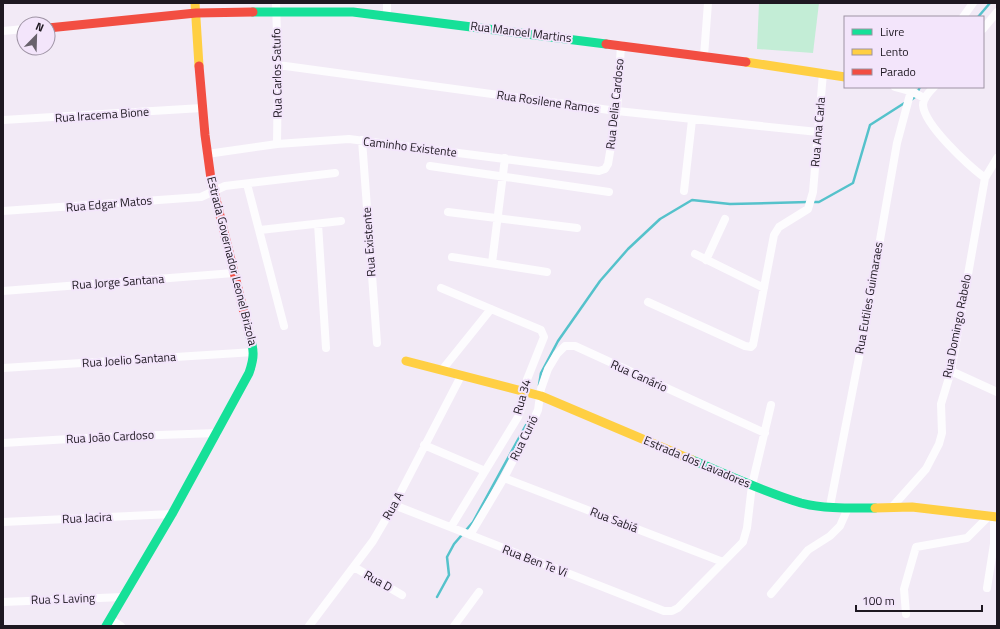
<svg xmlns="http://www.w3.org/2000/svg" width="1000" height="629" font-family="'Titillium Web',sans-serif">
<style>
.green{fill:#c3edd6}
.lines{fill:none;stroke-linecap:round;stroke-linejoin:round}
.stream{stroke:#55c2cb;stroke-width:2.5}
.street{stroke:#fdfcfe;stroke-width:8}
.fast{stroke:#16e098;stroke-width:9}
.slow{stroke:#ffcf43;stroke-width:9}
.jam{stroke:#f24e42;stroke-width:9}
.labels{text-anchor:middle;stroke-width:4;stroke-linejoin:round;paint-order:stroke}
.street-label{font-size:12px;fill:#1e1821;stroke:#f3e5fb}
</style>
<rect width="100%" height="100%" fill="#f2eaf6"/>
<path class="green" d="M759,3H819L813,53L757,49Z"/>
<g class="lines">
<path class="stream" d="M978,17L990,3
M911,100L915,97L920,87
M813,202H819L853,183L870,125L906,102
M539,385L541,373L558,341L600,281L628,249L660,219L692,200L730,204L808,202
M437,597L449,575L447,557L454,544L473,522L526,425"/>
<path class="street" d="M276,3L278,65L277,144
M387,15V3
M963,17L973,3
M983,29L997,12
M3,31L24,29
M704,56L708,3
M278,65L617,111L818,132
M895,87L913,92L924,98
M934,87C929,92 923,98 923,105C924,125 969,166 985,178
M3,120L202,108
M362,140L377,343
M207,154L277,144L349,139L599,171L605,169L608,164L617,111L621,45
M430,166L609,192
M247,184L284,326
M684,191L692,120
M3,211L201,197L225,186L335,173
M448,212L577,228
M318,224L326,348
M260,230L341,221
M695,254L764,288
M452,257L547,272
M706,260L725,219
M492,263L505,158
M441,288L541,330L544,337L522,392V406L518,417L451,527
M3,291L234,273
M648,302L745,346L751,347L753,345L774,235L779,227L808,209L813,192L823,73
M3,368L254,352
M442,370L491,309
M951,371L997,392
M3,443L103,437L217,433
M424,445L485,471
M504,478L723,562
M394,505L664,611H672L678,608L743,542L747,528L752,485L771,405
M830,506L863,337L897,143L912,87
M893,506L926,469L939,444L942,433L941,404L951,371L985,178L997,158
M3,522L172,514
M470,535L504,478L532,423L538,410L541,389L548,369L557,354L565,346H575L765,433
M354,567L402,595
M987,588L994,544V517
M771,594L808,550L830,536L840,526L848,508
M3,602L123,597
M906,614L904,589L916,547L967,538L988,517
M110,619L121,626
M309,626L373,541L394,505L461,376
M454,626L479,592"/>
<path class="fast" d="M253,12H353L606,44
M692,460C728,475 764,492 801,503C824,509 851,508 875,508
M106,626L172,514L249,373C255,356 254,350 249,333"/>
<path class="slow" d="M195,3L199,66
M746,62L845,77
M406,361L541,396L692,460
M875,508L912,507L997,517"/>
<path class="jam" d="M48,28L196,13L253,12
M606,44L746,62
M199,66L205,135L211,179L249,333"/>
</g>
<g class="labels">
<g class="street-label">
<text transform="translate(521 32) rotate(7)" y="4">Rua Manoel Martins</text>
<text transform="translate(277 73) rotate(-91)" y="4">Rua Carlos Satufo</text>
<text transform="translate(548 102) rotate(8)" y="4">Rua Rosilene Ramos</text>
<text transform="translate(615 104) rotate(-84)" y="4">Rua Delia Cardoso</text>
<text transform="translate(102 115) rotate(-4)" y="4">Rua Iracema Bione</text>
<text transform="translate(818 132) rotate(-85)" y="4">Rua Ana Carla</text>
<text transform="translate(410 147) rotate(7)" y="4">Caminho Existente</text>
<text transform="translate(109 204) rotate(-5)" y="4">Rua Edgar Matos</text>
<text transform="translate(369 242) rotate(-94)" y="4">Rua Existente</text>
<text transform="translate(232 261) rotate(76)" y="4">Estrada Governador Leonel Brizola</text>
<text transform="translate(118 282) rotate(-4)" y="4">Rua Jorge Santana</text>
<text transform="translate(869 298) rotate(-80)" y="4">Rua Eutiles Guimaraes</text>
<text transform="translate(957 326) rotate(-79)" y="4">Rua Domingo Rabelo</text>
<text transform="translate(129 360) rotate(-4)" y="4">Rua Joelio Santana</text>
<text transform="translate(639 376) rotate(24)" y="4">Rua Canário</text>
<text transform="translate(522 397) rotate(-74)" y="4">Rua 34</text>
<text transform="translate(110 437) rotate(-3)" y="4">Rua João Cardoso</text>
<text transform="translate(524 438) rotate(-64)" y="4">Rua Curió</text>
<text transform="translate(697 462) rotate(23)" y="4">Estrada dos Lavadores</text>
<text transform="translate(393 506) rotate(-61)" y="4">Rua A</text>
<text transform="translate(87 518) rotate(-3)" y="4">Rua Jacira</text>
<text transform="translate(614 520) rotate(21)" y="4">Rua Sabiá</text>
<text transform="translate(535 561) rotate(21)" y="4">Rua Ben Te Vi</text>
<text transform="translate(378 581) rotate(29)" y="4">Rua D</text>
<text transform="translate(63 599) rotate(-2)" y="4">Rua S Laving</text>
</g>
</g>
<rect width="1000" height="629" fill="none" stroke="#1e1821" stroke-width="8"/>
<rect x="844" y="16" width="140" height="72" fill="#f3e5fb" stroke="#9e93a4"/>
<rect x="852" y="29" width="20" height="6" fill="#16e098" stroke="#9e93a4"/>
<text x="880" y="36" font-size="12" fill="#1e1821">Livre</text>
<rect x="852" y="49" width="20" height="6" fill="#ffcf43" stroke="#9e93a4"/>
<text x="880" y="56" font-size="12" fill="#1e1821">Lento</text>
<rect x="852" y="69" width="20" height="6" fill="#f24e42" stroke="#9e93a4"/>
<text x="880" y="76" font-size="12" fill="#1e1821">Parado</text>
<g transform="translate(36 36) rotate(23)"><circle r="19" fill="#f3e5fb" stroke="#9e93a4"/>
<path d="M0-3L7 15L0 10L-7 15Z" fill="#68626c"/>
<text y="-6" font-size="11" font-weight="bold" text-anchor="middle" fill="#1e1821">N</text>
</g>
<path d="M856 605v6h126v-6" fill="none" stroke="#1e1821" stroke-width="2"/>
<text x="862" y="605" font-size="12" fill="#1e1821" stroke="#f3e5fb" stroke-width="3" paint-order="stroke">100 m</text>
</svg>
